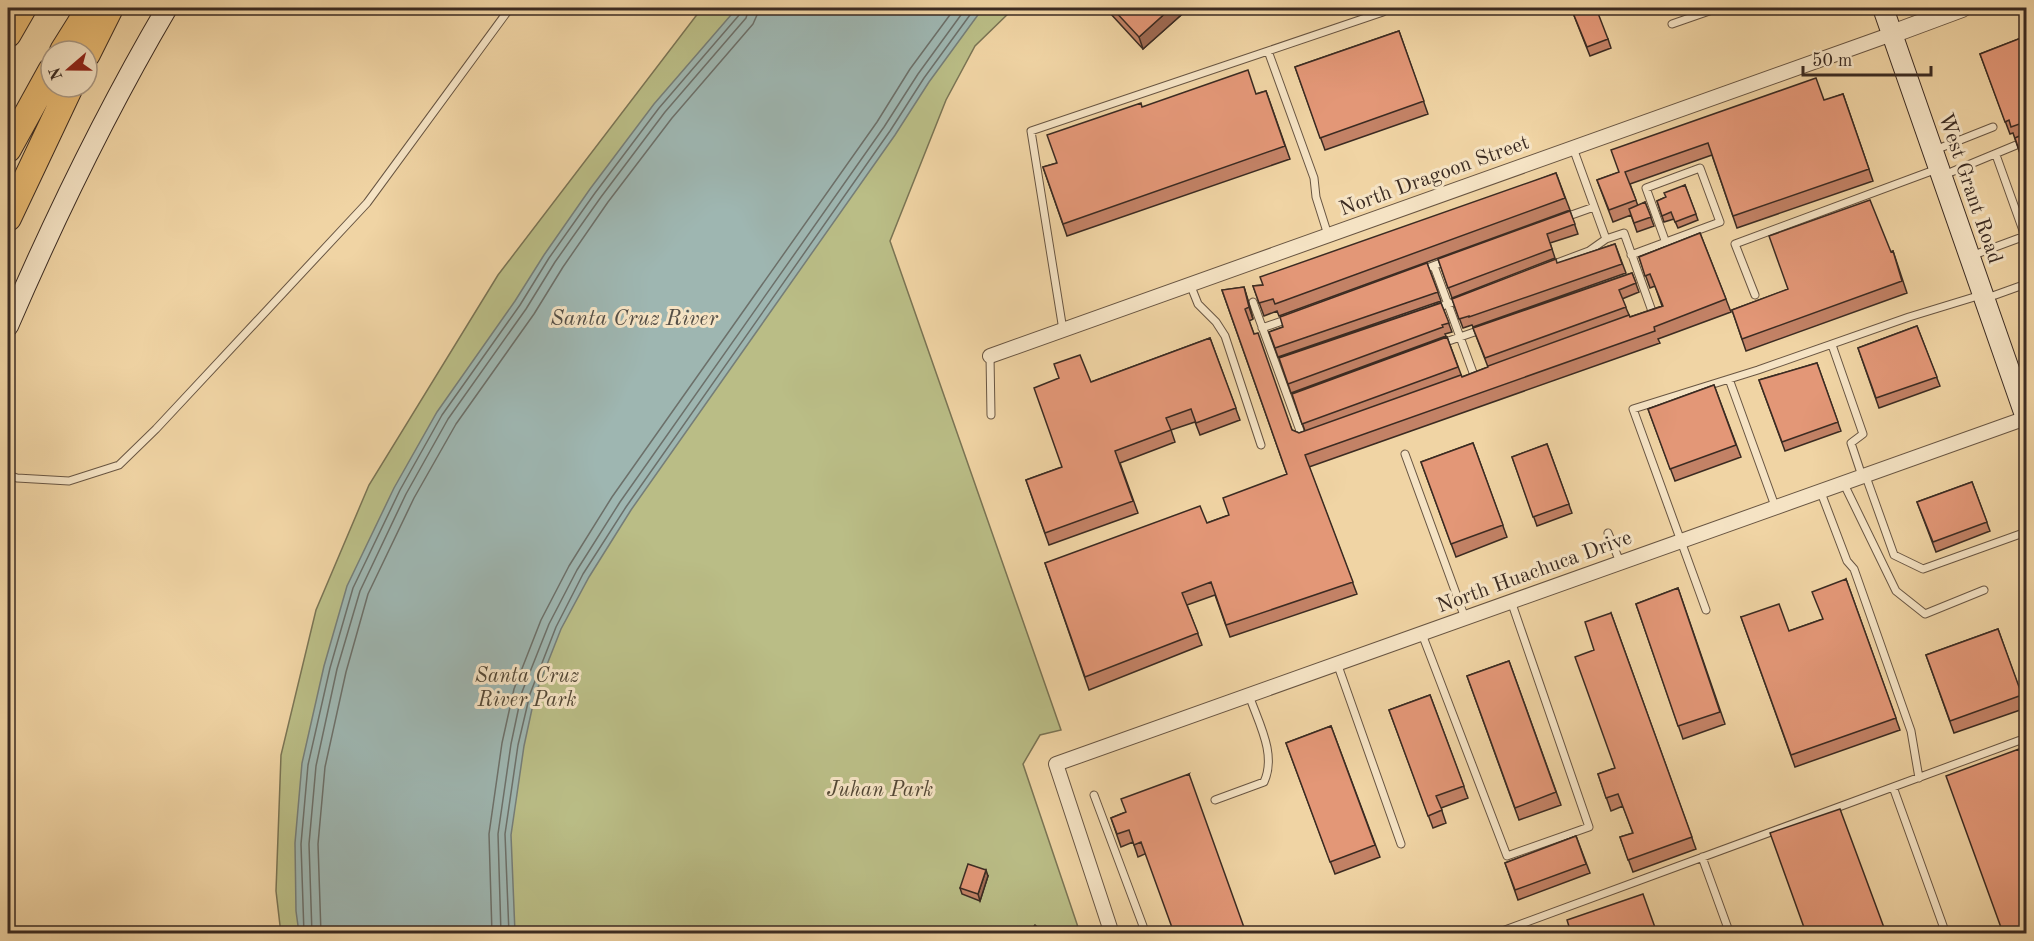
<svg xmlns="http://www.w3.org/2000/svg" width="2034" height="941" font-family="'Old Standard TT',serif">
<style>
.green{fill:#babd86;stroke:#7a7454;stroke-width:1.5}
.water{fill:#9eb6b1;stroke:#767e78;stroke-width:1.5}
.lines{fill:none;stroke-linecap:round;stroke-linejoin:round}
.shore{stroke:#6c706a;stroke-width:1.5}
.service-casing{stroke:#685542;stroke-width:9}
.minor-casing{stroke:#685542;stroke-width:16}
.tertiary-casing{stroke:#685542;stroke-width:20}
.secondary-casing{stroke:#3b2b22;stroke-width:22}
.motorway-casing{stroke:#3b2b22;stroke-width:28}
.service{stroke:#f5e3c4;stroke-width:7}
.minor{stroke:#f5e3c4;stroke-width:14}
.tertiary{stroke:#f5e3c4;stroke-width:18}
.secondary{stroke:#f5e3c4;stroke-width:20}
.motorway{stroke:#e8ba72;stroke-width:26}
.wall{fill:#c38266;stroke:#3b2b22;stroke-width:1.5}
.shaded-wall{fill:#9f6a53;stroke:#3b2b22;stroke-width:1.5}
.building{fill:#e39777;stroke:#3b2b22;stroke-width:1.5}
.labels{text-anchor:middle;stroke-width:6;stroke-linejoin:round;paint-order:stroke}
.street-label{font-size:21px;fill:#3b2b22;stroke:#f5e3c4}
.park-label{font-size:21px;font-style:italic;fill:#544836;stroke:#f5e3c4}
.water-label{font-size:22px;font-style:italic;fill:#544e46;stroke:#f5e3c4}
</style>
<rect width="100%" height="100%" fill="#f0d4a4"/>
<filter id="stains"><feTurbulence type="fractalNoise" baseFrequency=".00333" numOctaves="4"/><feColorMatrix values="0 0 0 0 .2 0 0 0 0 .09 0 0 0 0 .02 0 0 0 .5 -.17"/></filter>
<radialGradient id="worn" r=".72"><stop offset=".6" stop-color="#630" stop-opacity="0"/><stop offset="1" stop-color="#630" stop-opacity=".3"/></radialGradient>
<path class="green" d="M702,8H1014L975,46L946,100L890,241L1061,730L1040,735L1023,764L1080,933L281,934L276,891L281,755L316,610L369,485L498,275Z"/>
<path class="water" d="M737,8H983L929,82L895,135L631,510L589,577L561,629L535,695L524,746L511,835L515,933H299L296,911L295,843L302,763L324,666L347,586L394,488L437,412L515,301L544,255L590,189L654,104Z"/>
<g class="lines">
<path class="shore" d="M304,934L301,844L308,765L330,668L353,588L400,490L442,415L520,305L549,258L595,193L659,108L740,14L742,8
M312,934L309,844L316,766L337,669L360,591L406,494L448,419L526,309L555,262L601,197L665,112L746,18L749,8
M321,934L318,844L325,767L346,672L368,594L414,498L456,424L534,314L563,267L608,202L672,118L753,24L757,15L758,8
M492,934L489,834L502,743L514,689L541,620L569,566L612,497L877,122L910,69L955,8
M501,934L498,834L511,744L522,692L549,624L577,570L620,502L884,127L918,74L966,8
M509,934L505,834L518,745L530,694L556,627L583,574L626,507L890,131L924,78L975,8"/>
<g class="service-casing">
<path id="service" d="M1672,24L1718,8
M1268,51L1383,12
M1573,148L1606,239L1624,233L1653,314L1650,315
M1935,150L1993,127
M1944,175L2026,141
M1563,218L1594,207
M1631,255L1720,222L1700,168L1646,188L1666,243
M1971,256L2025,236L1996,155
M1434,266L1475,378
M1549,266L1589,251L1606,239
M1422,270L1446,261
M1190,284L1198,304L1216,322L1225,336L1261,445
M1755,295L1735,244L1937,169
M1987,298L2026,284
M1253,302L1303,439
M1436,308L1460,300
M1262,328L1288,319
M1063,330L1031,131L1268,51L1314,178L1316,197L1328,235
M1440,344L1483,329
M1832,345L1863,434L1851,443L1862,476
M990,356L991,415
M1729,379L1775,506
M1405,454L1465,618
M1865,474L1894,555L1923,569L2026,532
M8,475L17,478L69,481L119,465L156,429L367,203L510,8
M1843,482L1896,591L1925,614L1984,590
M1820,490L1847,561L1854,569L1911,731L1919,778
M1608,533L1620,562
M1706,610L1633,409L1758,370L1909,317L1981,295
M1422,634L1507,856L1589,827L1511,601
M1337,663L1401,844
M1893,787L1946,934
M1094,795L1146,934
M1215,800L1264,782C1277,754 1258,722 1249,695
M1702,857L1730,934
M1494,934L2026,738"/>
</g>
<g class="minor-casing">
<path id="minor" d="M990,356L1892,34
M1112,934L1056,764L2026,418"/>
</g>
<g class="tertiary-casing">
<path id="tertiary" d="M1892,34L1962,8"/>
</g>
<g class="secondary-casing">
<path id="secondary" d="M1883,8L2026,418
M8,326C55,217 107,110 167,8"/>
</g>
<g class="motorway-casing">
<path id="motorway" d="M8,34L23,8
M63,51L90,8
M87,54L110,8
M8,149L51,71
M8,218L70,87"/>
</g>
<use href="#service" class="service"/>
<use href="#minor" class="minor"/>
<use href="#tertiary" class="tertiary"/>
<use href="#secondary" class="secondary"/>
<use href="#motorway" class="motorway"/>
</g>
<path class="wall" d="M1108,8H1189L1143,49L1110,13Z
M1571,8L1608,39L1611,48L1590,56Z
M1399,31L1428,114L1325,150L1295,67Z
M2026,36V171L2013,133L2010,134L1980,54Z
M1266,91L1290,159L1067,236L1043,167L1057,163L1142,107L1256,94Z
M1843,94L1873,181L1737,228L1712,155L1630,184L1638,206L1645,202L1654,226L1637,232L1631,215L1613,222L1597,180Z
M1556,173L1570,210L1279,316L1277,311L1264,316L1253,286L1263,285Z
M1685,185L1698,220L1678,228L1674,219L1664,222L1657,201L1666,197Z
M1570,211L1578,234L1550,243L1555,258L1452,298L1438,259Z
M1700,233L1731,312L1658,339L1660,343L1309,467L1357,594L1230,637L1215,595L1187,605L1202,645L1089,690L1045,563L1207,523L1229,515L1287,474L1222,290L1244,287L1253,319L1249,321L1254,334L1292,430L1299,433L1305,431L1292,394L1447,337L1462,377L1488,367L1473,328L1632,273L1639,292L1622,299L1630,317L1662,306L1655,286L1650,288L1639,257Z
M1615,244L1626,273L1473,327L1472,325L1463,328L1452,299Z
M1893,251L1907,293L1746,351L1732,310Z
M1427,263L1441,301L1278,357L1269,332L1283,327Z
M1441,303L1452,332L1445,334L1446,336L1291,393L1279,358Z
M1917,326L1940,386L1879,408L1858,348Z
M1210,338L1240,420L1200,435L1195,422L1171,430L1175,442L1120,463L1138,513L1049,545L1026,480L1062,467L1091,382Z
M1817,363L1841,431L1785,451L1759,380Z
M1714,385L1741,457L1675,481L1648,409Z
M1473,443L1507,537L1456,557L1421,462Z
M1547,444L1572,513L1537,526L1512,457Z
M1972,482L1990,531L1936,552L1917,502Z
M1846,579L1900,730L1795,767L1741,617L1789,631L1823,619Z
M1678,588L1725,724L1683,739L1636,604Z
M1611,613L1696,849L1633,872L1620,837L1633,833L1623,806L1611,811L1598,774L1615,768L1594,650Z
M1998,629L2026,708L1954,733L1926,655Z
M1509,661L1561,805L1519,820L1467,676Z
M1430,695L1468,798L1441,808L1446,823L1433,828L1389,710Z
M1331,726L1380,857L1335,874L1286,743Z
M1189,774L1145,854L1138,857L1133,842L1121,847L1111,818L1126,812Z
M1576,836L1590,873L1518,900L1505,863Z
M988,876L980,901L962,894L960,888Z"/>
<path class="shaded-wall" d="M1171,8H1189L1143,49L1139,37Z
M1244,287L1248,300L1253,319L1249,307Z
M986,870L988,876L980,901L978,894Z"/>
<path class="building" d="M1112,8H1171L1139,37Z
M1571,8H1596L1608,39L1587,47Z
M1399,31L1424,101L1320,138L1295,67Z
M2026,36V127L2022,123L2011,127L2009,120L2005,122L1980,54Z
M1248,70L1256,94L1266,91L1285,146L1063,224L1043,167L1057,163L1047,135L1141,103L1142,107Z
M1816,78L1824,100L1843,94L1869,169L1733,216L1708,143L1625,172L1636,200L1609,210L1597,180L1619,172L1611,150Z
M2026,129V171L2015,138L2026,133Z
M1556,173L1565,198L1275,304L1273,299L1259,303L1253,286L1263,285L1260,277Z
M1685,185L1696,214L1675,222L1671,212L1662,216L1657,201L1666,197L1664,193Z
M1870,200L1891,252L1893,251L1902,281L1742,339L1732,310L1788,289L1769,236Z
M1645,202L1651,217L1634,223L1629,209Z
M1570,211L1575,224L1547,234L1552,249L1448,288L1438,259Z
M1700,233L1726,299L1654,327L1655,331L1305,455L1353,582L1226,625L1211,582L1182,593L1198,633L1085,677L1045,563L1200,506L1207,523L1229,515L1223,498L1287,474L1222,290L1244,287L1249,307L1245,309L1254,334L1258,333L1292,430L1299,433L1461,375L1462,377L1488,367V366L1629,315L1630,317L1663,306L1650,274L1645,276L1639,257Z
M1615,244L1622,264L1469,317V316L1459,319L1452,299L1556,259L1557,263Z
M1427,263L1438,292L1275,348L1269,332L1283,327L1280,317Z
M1632,273L1636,283L1619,290L1626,307L1485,358L1473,328Z
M1441,303L1449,323L1442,325L1443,327L1288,384L1279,358Z
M1917,326L1937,377L1876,398L1858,348Z
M1447,337L1458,367L1302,424L1292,394Z
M1210,338L1236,408L1196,423L1191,409L1166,418L1171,430L1115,451L1133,501L1045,533L1026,480L1062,467L1034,388L1059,378L1054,364L1080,355L1091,382Z
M1817,363L1838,422L1782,442L1759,380Z
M1714,385L1736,445L1670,469L1648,409Z
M1473,443L1503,525L1451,544L1421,462Z
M1547,444L1569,504L1533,517L1512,457Z
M1972,482L1987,522L1933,542L1917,502Z
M1846,579L1896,718L1791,755L1741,617L1779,604L1789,631L1823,619L1812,592Z
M1678,588L1720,712L1678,726L1636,604Z
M1611,613L1692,837L1628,860L1620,837L1633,833L1618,794L1606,798L1598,774L1615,768L1575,657L1594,650L1585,622Z
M1998,629L2022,695L1950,721L1926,655Z
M1509,661L1556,792L1515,808L1467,676Z
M1430,695L1464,786L1436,796L1442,810L1428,816L1389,710Z
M1331,726L1375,845L1330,862L1286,743Z
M2019,749L2026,769V933H2003L1946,776Z
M1189,774L1246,933H1174L1141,842L1134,845L1129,830L1117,834L1111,818L1126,812L1121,799Z
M1840,809L1886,933H1806L1770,833Z
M1576,836L1586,864L1515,890L1505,863Z
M968,864L986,870L978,894L960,888Z
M1643,894L1657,933H1571L1567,920Z
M1035,925L1045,933H1028Z"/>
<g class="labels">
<g class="street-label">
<text transform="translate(1434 175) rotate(-20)" y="7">North Dragoon Street</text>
<text transform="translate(1971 188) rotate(71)" y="7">West Grant Road</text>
<text transform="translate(1534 571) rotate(-20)" y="7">North Huachuca Drive</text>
</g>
<g class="park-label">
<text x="527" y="682">Santa Cruz<tspan x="527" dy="24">River Park</tspan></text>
<text x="880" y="796">Juhan Park</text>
</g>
<g class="water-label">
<text x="634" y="325">Santa Cruz River</text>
</g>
</g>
<rect width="2034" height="941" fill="none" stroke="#f0d4a4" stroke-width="30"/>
<rect x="9" y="9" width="2016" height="923" fill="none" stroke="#3b2b22" stroke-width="3"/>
<rect x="15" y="15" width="2004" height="911" fill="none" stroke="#3b2b22" stroke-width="1.5"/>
<g transform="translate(69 69) rotate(250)"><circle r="28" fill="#f5e3c4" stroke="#ab9983" stroke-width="1.5"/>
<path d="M0-4.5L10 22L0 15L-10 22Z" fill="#8f2418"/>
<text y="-9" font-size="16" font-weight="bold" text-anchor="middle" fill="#3b2b22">N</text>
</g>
<path d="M1803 66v9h128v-9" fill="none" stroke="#3b2b22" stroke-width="3"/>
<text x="1812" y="66" font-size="18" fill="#3b2b22" stroke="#f5e3c4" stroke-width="4.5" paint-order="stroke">50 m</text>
<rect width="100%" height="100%" filter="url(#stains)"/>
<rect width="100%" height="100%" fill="url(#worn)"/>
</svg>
